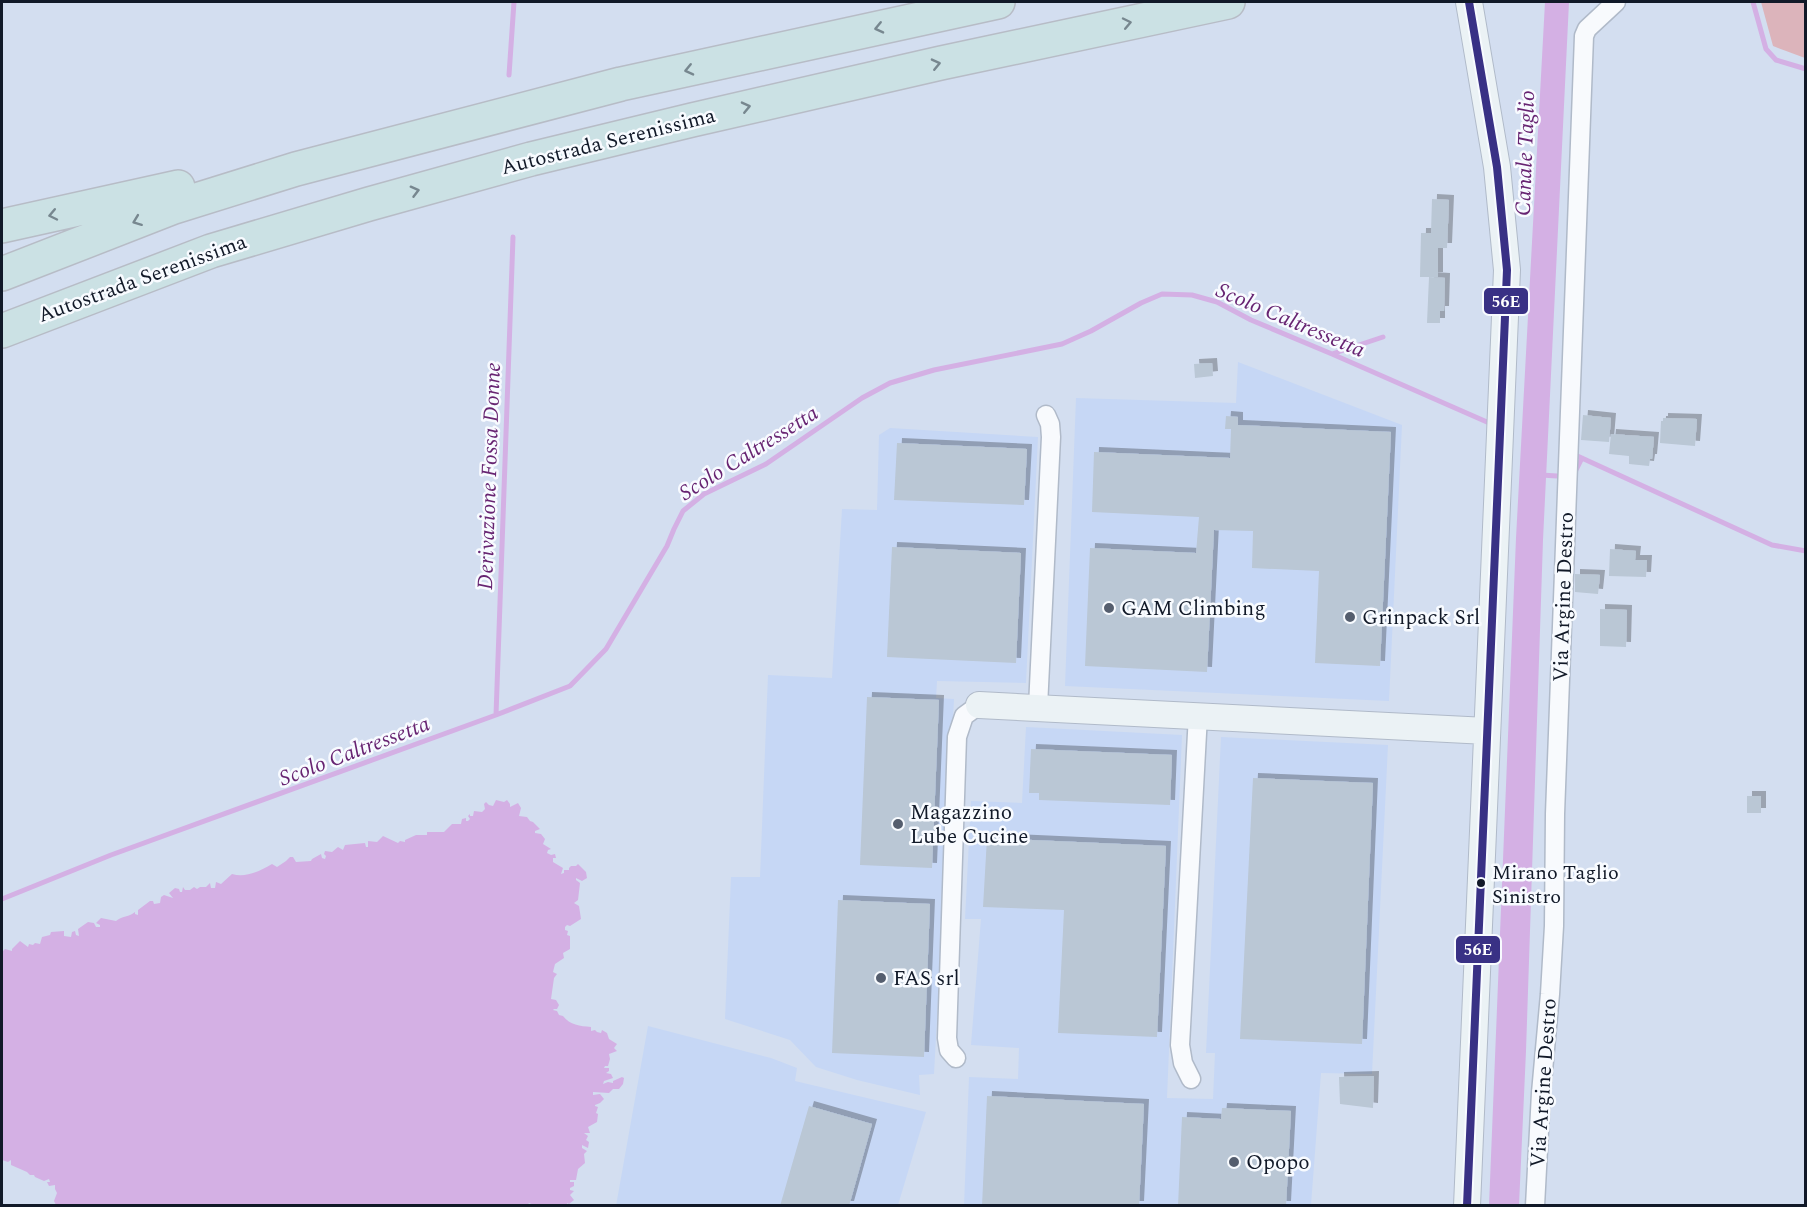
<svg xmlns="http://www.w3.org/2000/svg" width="1807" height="1207" font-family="Spectral,serif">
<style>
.built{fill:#c6d7f5}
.green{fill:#dcb4bb}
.water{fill:#d4b0e4}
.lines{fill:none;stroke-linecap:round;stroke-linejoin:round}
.stream{stroke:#d4b0e4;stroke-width:5}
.building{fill:#bac7d5;filter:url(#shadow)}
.street-casing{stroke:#b0bac9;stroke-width:21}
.secondary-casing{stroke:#b0bac9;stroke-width:28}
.highway-casing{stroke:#b7bcc6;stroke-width:36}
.street{stroke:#f8fafd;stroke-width:18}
.secondary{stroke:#ebf2f5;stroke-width:26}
.highway{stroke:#cbe1e4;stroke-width:33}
.bus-1-casing{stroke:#f8fbff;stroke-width:12}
.bus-1{stroke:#393185;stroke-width:8}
.oneway{stroke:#77878f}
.poi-dot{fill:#555e6e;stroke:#f8fbff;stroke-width:2}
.bus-dot{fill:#111928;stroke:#f8fbff;stroke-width:2}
.labels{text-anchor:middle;stroke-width:5;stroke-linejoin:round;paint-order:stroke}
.bus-label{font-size:20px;fill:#111928;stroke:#f8fbff;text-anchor:start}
.street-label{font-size:21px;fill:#111928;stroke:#f8fbff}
.poi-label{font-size:21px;fill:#111928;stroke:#f8fbff;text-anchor:start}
.water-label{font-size:22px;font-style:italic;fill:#672472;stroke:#f8fbff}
.line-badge{stroke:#f8fbff;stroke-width:2}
.badge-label{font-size:16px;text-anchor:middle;font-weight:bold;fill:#fff}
</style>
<defs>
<filter id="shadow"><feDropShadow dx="5" dy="-5" stdDeviation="0" flood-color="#0004"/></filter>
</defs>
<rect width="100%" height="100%" fill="#d3def0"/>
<path class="built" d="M1238,362L1402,425L1389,701L1065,686L1076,398L1236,403Z
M890,428L1038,437L1026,683L937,681L936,698L954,699L934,1074L919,1075L920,1095L857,1080L816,1067L790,1040L725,1019L731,877H760L768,675L832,678L842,509L877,510L879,435Z
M1026,727L1182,735L1167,1098L1213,1099L1215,1053H1206L1221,737L1388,745L1372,1074L1321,1073L1311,1205L964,1206L969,1077L1018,1079L1019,1048L971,1045L981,919H965L971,801L1022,803Z
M648,1026L771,1058L797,1068L795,1081L926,1112L898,1205L616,1206Z"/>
<path class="green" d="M1761,2H1805V58L1773,46Z"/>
<path class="water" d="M1545,2H1569L1543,540L1526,1051L1519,1205L1489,1206L1516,538Z
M496,800L504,802L507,800L510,804V807L518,803L521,808L519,816L527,817L530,821L533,822L540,829L535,831V833L541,834L545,839L543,844L551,849L548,850L547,853L551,855L555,854L556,858H553V862L563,868L561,874L564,873V870H569V868L571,866H576L578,864L586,872L587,878L582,881L576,878V880L580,883L578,900L574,903L579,906L581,919L570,926L567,925L565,927V930L568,931L567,935L570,936V949L563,953L564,958L555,964L553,972L557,974L554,978L551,999L556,1000L559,1005L557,1009H554L553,1010L557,1011L559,1015L563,1016C570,1025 580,1026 591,1027V1031L595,1030L597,1032L601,1033L602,1030L607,1033L609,1039L617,1044L614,1048L617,1051L609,1054L610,1059L608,1066H605L604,1068H609V1071L606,1073L611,1074L613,1078L604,1081L603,1084L608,1082L613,1083V1081L622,1077L624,1078L623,1084L619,1089H613L609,1093L593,1092V1095L600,1094L604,1099L600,1103L595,1105V1106L598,1107L596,1113L598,1114L597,1122L588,1127L590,1133H584L588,1136L586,1140L589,1142L588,1148L582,1145V1148L587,1151L584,1154L585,1163L578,1169L576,1180H570V1182H574V1186L570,1188V1190L574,1191L570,1195L574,1200L569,1204L567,1203V1206L534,1205L529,1203L527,1206L520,1204L518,1206L56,1205L54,1201L57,1193L55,1189V1185L49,1186L47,1182H50L49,1179L44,1181L35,1177L34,1175H30L27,1172L11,1165V1160L8,1162L2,1160V952L5,949L12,951V949L20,941L28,947L29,944L33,945L35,943L40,944L42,937L50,935L51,932L64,931V936L71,937L72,932L75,931L76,935L79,936L78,929L88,922L94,923L96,927H100V925L96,923L101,918L116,921C121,916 130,917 135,912V914L138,915V910L150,901H153L154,904L160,903L161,897L164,895L173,898L169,893L175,888L179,889L180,892H182L183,887L185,890H190L194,887L197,889L200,887H206L210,883L211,888H215L216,882L221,884L232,874C246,878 260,871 272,864L277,867L286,861L290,857H293L296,862L311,861L312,859L321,854L322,858L325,859L326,856L324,854L325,851L332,852L338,847L343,850L345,845L365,843L366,847H368V841L377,842L383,836L398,843L400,841L405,842V840L416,835H427V832H444L452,824H461L462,819L466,818V821H468L470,819L468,816L470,814V816H473L474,811L482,812L485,809L484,804L486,802L489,805L493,806Z"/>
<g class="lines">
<path class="stream" d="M1753,2L1766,49L1776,60L1806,69
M509,75L514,2
M1332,354L1383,337
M1573,454L1772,545L1806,551
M1541,475L1557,476
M1573,476L1582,458
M496,715L513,237
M2,899L111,855L496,715L570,686L606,649L667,546L674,529L683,511L704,494L766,464L862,398L890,383L934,370L1062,344L1091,331L1141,303L1162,294L1192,295L1217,302L1251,320L1332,354L1487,422"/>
</g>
<path class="building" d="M1432,199L1449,200L1447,248H1438V277H1420L1421,233H1431Z
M1429,277L1445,278L1444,311H1440V323H1427Z
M1212,363L1213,376L1195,378L1194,364Z
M1583,415L1611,418L1609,442L1581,440Z
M1226,416L1238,417V425L1391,432L1380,666L1315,663L1319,571L1252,568L1253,531L1214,530L1207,672L1085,666L1090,548L1196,553L1199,517L1092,512L1094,452L1230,458L1231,429H1225Z
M1663,418L1697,419L1695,446L1660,443L1661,421H1663Z
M1611,434L1654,437L1652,459H1650L1649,466L1629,464V456L1609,454Z
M897,443L1027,449L1024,505L894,500Z
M892,547L1021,553L1016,663L887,657Z
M1610,549L1636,551L1635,560H1647L1646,577L1609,576Z
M1575,574L1600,575L1598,594L1575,592Z
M1600,609L1627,610L1626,647L1600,646Z
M867,697L939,700L932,868L860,865Z
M1031,749L1172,755L1170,805L1039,800V793H1029Z
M1253,778L1373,783L1362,1044L1240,1039Z
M1747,796H1761V813H1747Z
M987,838L1166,846L1157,1037L1058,1033L1064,910L983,907Z
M838,900L930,904L924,1057L832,1053Z
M1374,1076L1373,1108L1340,1104L1339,1077Z
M987,1096L1144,1104L1139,1206H982Z
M809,1106L872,1124L849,1206H780Z
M1222,1108L1291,1111L1286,1206H1178L1182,1117L1221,1119Z"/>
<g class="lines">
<g class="street-casing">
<path id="street" d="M1038,707L1051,437L1050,424L1046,415
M956,1058L949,1050L947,1038L957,737L964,716L979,705
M1191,1079L1183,1063L1180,1045L1198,715
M1535,1206L1541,1093L1550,994L1554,926L1555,814L1584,36L1587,29L1616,2"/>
</g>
<g class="secondary-casing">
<path id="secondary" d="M979,705L1487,731
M1467,1206L1507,270L1497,167L1469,2"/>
</g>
<g class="highway-casing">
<path id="highway" d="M2,226L178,187
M2,274L174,207L296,169L621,84L998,2
M2,331L211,251L369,204L531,159L692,120L941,63L1228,2"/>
</g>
<use href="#street" class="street"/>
<use href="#secondary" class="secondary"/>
<use href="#highway" class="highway"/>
<g class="bus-1-casing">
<path id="bus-1" d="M1467,1206L1507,270L1497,167L1469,2"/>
</g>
<use href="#bus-1" class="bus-1"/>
</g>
<defs><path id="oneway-chevron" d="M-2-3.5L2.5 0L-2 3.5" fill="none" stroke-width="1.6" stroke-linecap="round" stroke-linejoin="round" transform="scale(1.5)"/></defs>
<g class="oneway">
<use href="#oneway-chevron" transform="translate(1127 23) rotate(-12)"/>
<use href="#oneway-chevron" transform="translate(879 28) rotate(167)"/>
<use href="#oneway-chevron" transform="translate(936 64) rotate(-13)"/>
<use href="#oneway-chevron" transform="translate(689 70) rotate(167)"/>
<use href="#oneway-chevron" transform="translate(746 107) rotate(-13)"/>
<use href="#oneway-chevron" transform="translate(415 191) rotate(-15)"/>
<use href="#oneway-chevron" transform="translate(53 215) rotate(168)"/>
<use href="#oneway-chevron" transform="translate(137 221) rotate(159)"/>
</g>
<g class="poi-dot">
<circle cx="1109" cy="608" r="6"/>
<circle cx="1350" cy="617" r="6"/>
<circle cx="898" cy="824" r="6"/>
<circle cx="881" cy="978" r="6"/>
<circle cx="1234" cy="1162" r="6"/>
</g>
<circle class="bus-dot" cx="1481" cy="883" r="5"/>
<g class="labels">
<g class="bus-label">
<text x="1492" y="879">Mirano Taglio<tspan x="1492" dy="24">Sinistro</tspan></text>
</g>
<g class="street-label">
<text transform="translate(608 141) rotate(-14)" y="7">Autostrada Serenissima</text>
<text transform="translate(142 278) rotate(-20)" y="7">Autostrada Serenissima</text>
<text transform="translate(1563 597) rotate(-88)" y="7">Via Argine Destro</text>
<text transform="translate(1543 1083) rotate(-86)" y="7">Via Argine Destro</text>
</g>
<g class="poi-label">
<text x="1121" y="615">GAM Climbing</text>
<text x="1362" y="624">Grinpack Srl</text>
<text x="910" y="819">Magazzino<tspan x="910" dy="24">Lube Cucine</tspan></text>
<text x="893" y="985">FAS srl</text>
<text x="1246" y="1169">Opopo</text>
</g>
<g class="water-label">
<text transform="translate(1524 153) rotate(-88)" y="8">Canale Taglio</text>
<text transform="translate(1291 319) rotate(23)" y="8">Scolo Caltressetta</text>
<text transform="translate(748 452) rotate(-32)" y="8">Scolo Caltressetta</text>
<text transform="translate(488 476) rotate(-88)" y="8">Derivazione Fossa Donne</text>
<text transform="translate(354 750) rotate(-21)" y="8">Scolo Caltressetta</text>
</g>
</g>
<g class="line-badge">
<rect x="1483" y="287" width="46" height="28" rx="6" fill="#393185"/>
<rect x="1455" y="935" width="46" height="29" rx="6" fill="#393185"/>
</g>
<g class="badge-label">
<text x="1506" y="307">56E</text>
<text x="1478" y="955">56E</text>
</g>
<rect width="1807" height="1207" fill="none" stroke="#111928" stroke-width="6"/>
</svg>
